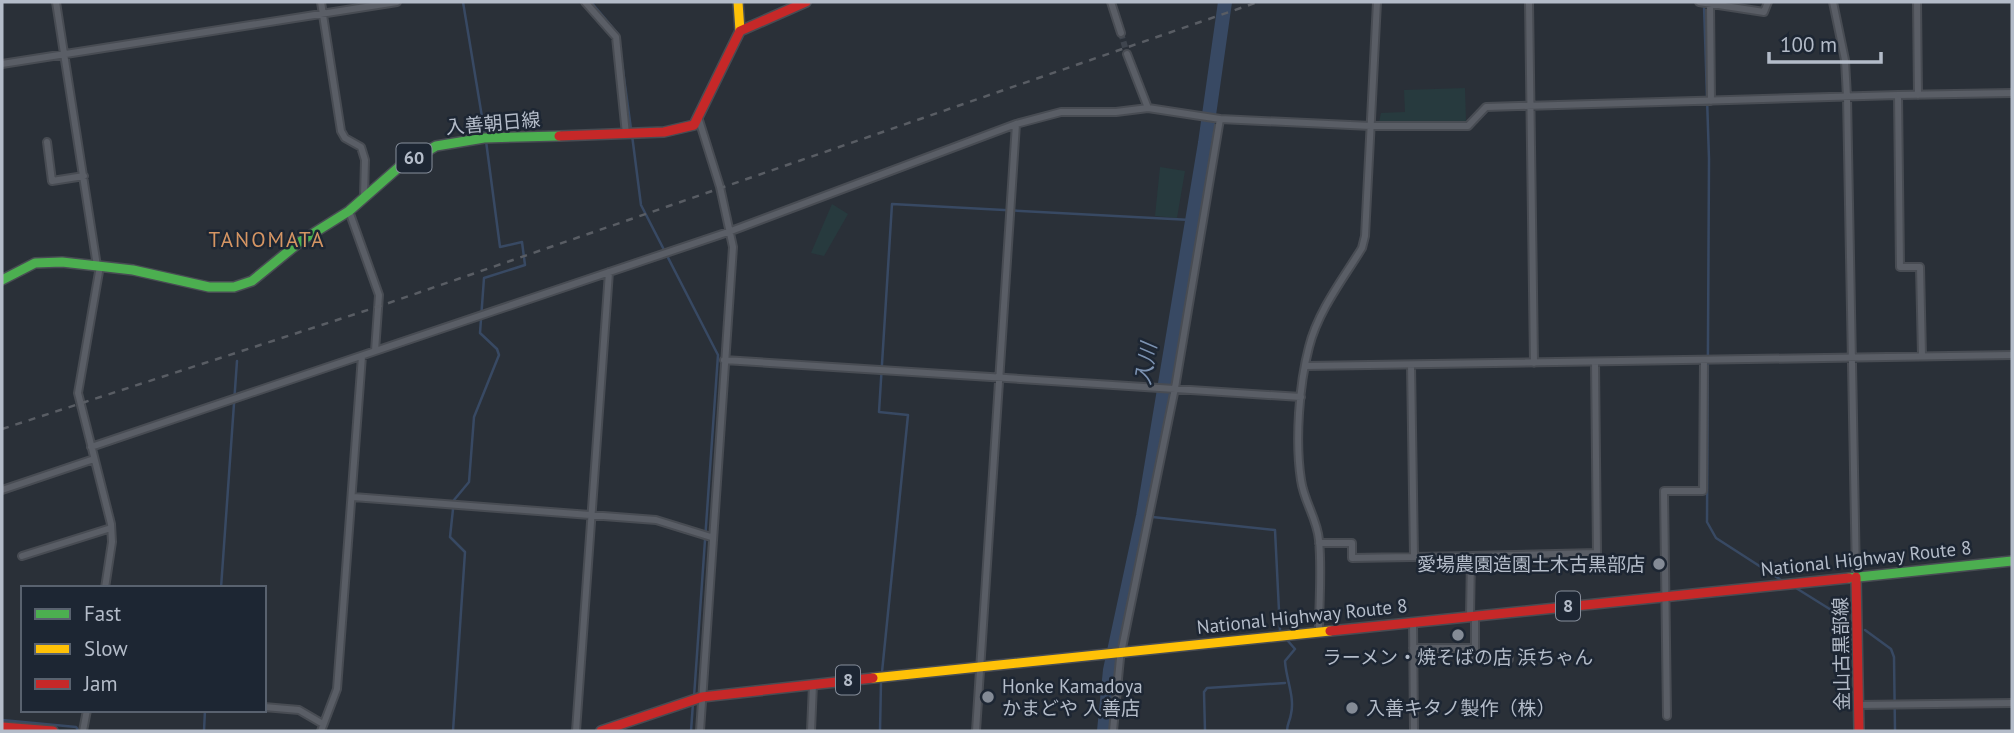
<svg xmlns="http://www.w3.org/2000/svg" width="2014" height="733" font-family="'PT Sans','Noto Sans JP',sans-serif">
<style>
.green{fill:#273a3e}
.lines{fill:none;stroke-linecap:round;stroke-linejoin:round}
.stream{stroke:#384963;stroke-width:2.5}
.river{stroke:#384963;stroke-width:14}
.street-tunnel{stroke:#3f454e;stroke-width:6;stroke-dasharray:6 3;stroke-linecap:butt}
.street-casing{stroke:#484c53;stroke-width:10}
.fast-casing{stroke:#484c53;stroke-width:12}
.slow-casing{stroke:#484c53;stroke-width:12}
.jam-casing{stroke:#484c53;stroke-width:12}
.street{stroke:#5a5e66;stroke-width:6}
.fast{stroke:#4caf50;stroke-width:9}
.slow{stroke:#ffc107;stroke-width:9}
.jam{stroke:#c62828;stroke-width:9}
.rail{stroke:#595d64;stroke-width:2.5;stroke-dasharray:7 7;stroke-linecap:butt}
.poi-dot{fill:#848b96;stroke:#1d2633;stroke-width:2.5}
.labels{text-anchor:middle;stroke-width:5;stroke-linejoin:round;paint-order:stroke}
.shield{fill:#1d2633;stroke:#878f9c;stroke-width:2}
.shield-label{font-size:18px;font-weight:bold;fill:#b4bcc9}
.street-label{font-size:19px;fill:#b4bcc9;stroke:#1d2633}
.poi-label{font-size:19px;fill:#b4bcc9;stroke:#1d2633;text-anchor:start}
.neighbourhood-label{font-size:21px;letter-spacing:2px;fill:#d59563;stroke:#1d2633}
.water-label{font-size:21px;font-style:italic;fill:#7c92b1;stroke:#1d2633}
</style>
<rect width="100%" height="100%" fill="#2a3038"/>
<path class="green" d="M1465,88L1466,121L1379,122L1381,113L1405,112L1404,90Z
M1160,167L1185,171L1177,218L1155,216Z
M832,204L848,214L824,256L811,253Z"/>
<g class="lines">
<path class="stream" d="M463,2L485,135
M591,2L618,34L631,129
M1704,5L1709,159L1707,522L1716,538L1781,580
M632,135L641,205L718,355L694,697
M1143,516L1275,530L1280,631
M221,588L237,361
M1796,588L1844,618
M1865,630L1891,649L1894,657L1895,731
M882,672L908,415L879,412L892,204L1191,220
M2,720L76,727L79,731
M204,731L205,710
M453,731L465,552L450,537L454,500L469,482L474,417L499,355L497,349L480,333L484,278L525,265L522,242L500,247L486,141
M691,731L693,703
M880,731L881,682
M1205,731L1204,692L1207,688L1285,683
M1287,731C1287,724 1290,721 1291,714C1295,697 1286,679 1285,661L1295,649L1288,641"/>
<path class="river" d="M1104,731L1110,670L1143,516L1205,143L1225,2"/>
<path class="street-tunnel" d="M1121,33L1127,54"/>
<g class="street-casing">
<path id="street" d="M56,2L97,266
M321,2L341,131L345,138L361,147L365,160L364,197
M585,2L616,37L626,134
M1111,2L1121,33
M1529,2L1534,363
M1699,2L1764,12L1768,2
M1833,2L1845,60L1847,97L1856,577
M1917,2L1918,95
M1710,5L1711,101
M1127,54L1148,108
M2,64L397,2
M699,120L720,187L733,247L700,731
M47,142L52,181L84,176
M349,211L379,295L375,351
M100,266L78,393L111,524L112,542L105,588
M1922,356L1920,267H1900L1898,95L2012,93
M724,360L1301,397
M1411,365L1414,557
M1306,366L2012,355
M91,447L731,231L1016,124L1061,112H1116L1148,108L1220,119L1371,126H1468L1486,107L1898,95
M2,490L94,459
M353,497L656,520L711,537
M1319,543H1352V558L1471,556L1470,616
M22,556L111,528
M1471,556L1597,553L1595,362
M1413,622L1414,731
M1319,632C1319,602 1322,570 1319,540C1317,518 1304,502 1301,480C1295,441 1299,385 1309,347C1318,311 1343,279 1362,248L1365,236L1377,2
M1413,648H1475V617
M1475,648V658L1509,659
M1859,705L2012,703
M264,707L299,710L323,724
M1667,716L1664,491H1703L1704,360
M83,731L87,710
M321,731L337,689L362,356
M576,731L609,272
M811,731L813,684
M976,731L1016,124
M1113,731L1120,658L1175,388L1220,119"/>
</g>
<g class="fast-casing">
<path id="fast" d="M2,280L35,263L62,262L133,270L209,287H234L252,281L301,241L349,211L398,168L436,146L484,138L559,136
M1849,578L2012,561"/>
</g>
<g class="slow-casing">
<path id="slow" d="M738,2L740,31
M873,678L1330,631"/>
</g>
<g class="jam-casing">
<path id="jam" d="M559,136L664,132L694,125L740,31L806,2
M1856,577L1859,731
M1330,631L1849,578
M2,727L53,731
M601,731L702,697L873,678"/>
</g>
<use href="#street" class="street"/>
<use href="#fast" class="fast"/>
<use href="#slow" class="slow"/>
<use href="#jam" class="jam"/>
<path class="rail" d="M2,429L380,306L1258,2"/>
</g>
<g class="poi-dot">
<circle cx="1659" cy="564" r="7"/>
<circle cx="1458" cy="635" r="7"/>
<circle cx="988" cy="697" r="7"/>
<circle cx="1352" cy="708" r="7"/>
</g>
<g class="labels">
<g class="shield">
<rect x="396.5" y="143.5" width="35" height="29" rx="5"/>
<rect x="1556" y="591.5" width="24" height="29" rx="5"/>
<rect x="836" y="665.5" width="24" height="29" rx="5"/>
</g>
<g class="shield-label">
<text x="414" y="164">60</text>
<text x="1568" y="612">8</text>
<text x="848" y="686">8</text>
</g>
<g class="street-label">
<text transform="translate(493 123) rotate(-5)" y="7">入善朝日線</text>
<text transform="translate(1866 558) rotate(-6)" y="7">National Highway Route 8</text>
<text transform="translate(1302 616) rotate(-6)" y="7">National Highway Route 8</text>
<text transform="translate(1841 654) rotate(-91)" y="7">金山古黒部線</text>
</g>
<g class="poi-label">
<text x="1645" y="571" text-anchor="end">愛場農園造園土木古黒部店</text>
<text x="1458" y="664" text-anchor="middle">ラーメン・焼そばの店 浜ちゃん</text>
<text x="1002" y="693">Honke Kamadoya<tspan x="1002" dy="22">かまどや 入善店</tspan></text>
<text x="1366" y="715">入善キタノ製作（株）</text>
</g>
<g class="neighbourhood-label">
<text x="267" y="247">TANOMATA</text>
</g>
<g class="water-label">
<text transform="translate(1146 364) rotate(-81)" y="7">入川</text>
</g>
</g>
<rect width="2014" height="733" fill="none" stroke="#b4bcc9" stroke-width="7"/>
<rect x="21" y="586" width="245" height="126" fill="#1d2633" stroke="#59626f" stroke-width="2"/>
<rect x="35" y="609" width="35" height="10" fill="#4caf50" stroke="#59626f" stroke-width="2"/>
<text x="84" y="621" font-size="21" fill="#b4bcc9">Fast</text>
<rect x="35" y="644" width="35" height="10" fill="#ffc107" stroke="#59626f" stroke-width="2"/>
<text x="84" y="656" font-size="21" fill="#b4bcc9">Slow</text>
<rect x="35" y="679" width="35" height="10" fill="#c62828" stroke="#59626f" stroke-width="2"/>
<text x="84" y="691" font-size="21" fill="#b4bcc9">Jam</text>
<path d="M1769 52v10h112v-10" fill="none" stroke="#b4bcc9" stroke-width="3.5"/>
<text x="1780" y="52" font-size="21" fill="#b4bcc9" stroke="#1d2633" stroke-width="5" paint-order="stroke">100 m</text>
</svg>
